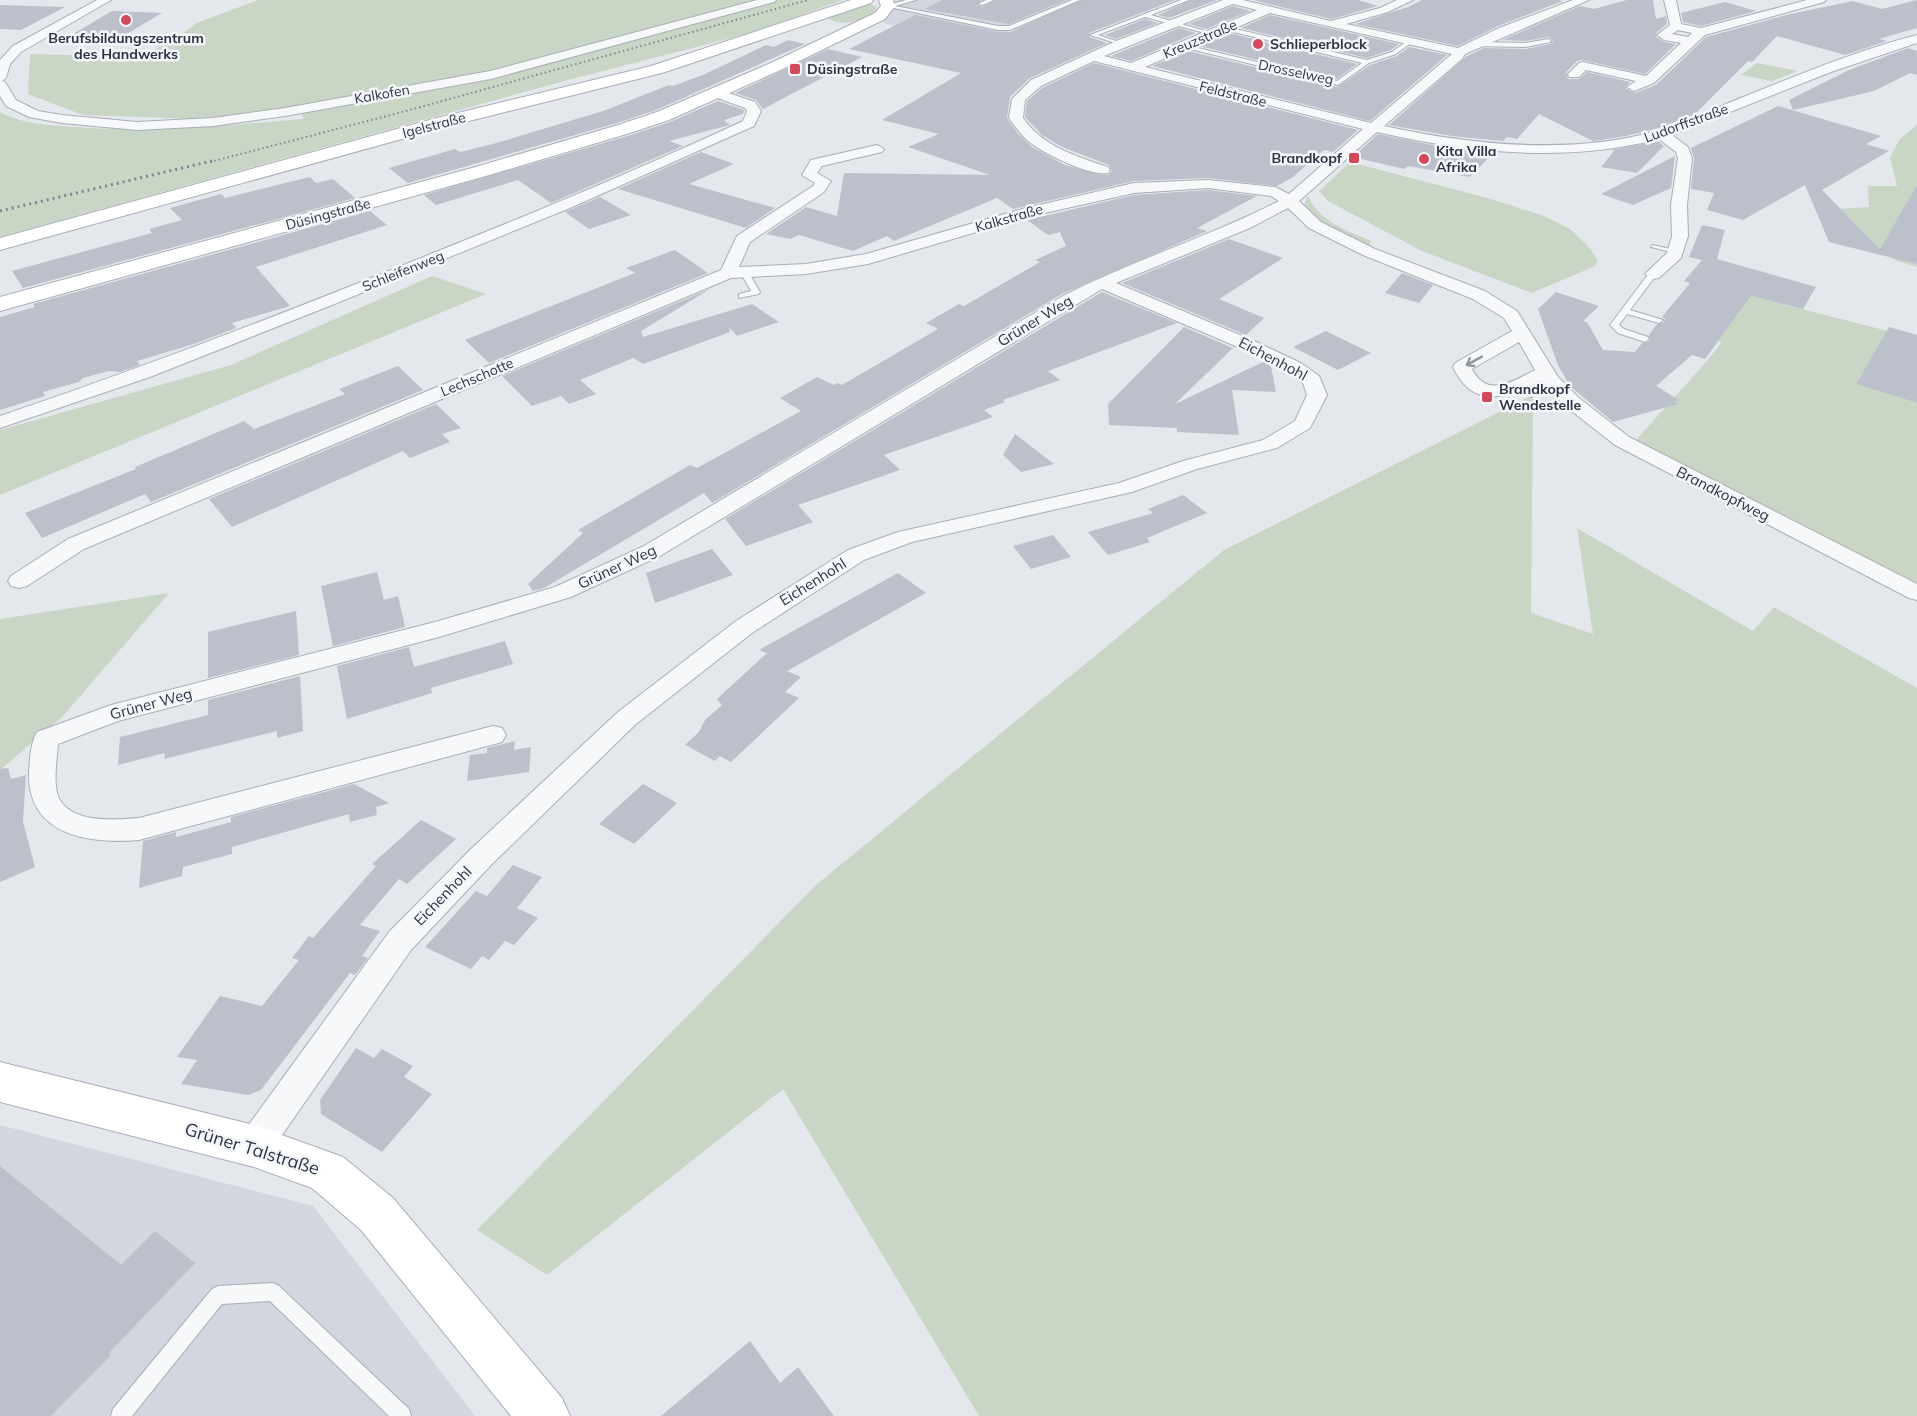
<svg xmlns="http://www.w3.org/2000/svg" width="1917" height="1416" font-family="Mulish,sans-serif">
<style>
.built{fill:#d2d6de}
.green{fill:#c9d6c5}
.building{fill:#bbc0ca}
.lines{fill:none;stroke-linecap:round;stroke-linejoin:round}
.lane-casing{stroke:#a9aeb7;stroke-width:2}
.street-casing{stroke:#a9aeb7;stroke-width:2}
.secondary-casing{stroke:#a9aeb7;stroke-width:2}
.lane{fill:#f7f8fa;fill-rule:evenodd}
.street{fill:#f7f8fa;fill-rule:evenodd}
.secondary{fill:#fff;fill-rule:evenodd}
.rail-far1{stroke:#7d8696;stroke-width:2;stroke-dasharray:1.5 3;stroke-linecap:butt}
.rail{stroke:#7d8696;stroke-width:3;stroke-dasharray:2 4;stroke-linecap:butt}
.oneway{stroke:#9196a0}
.poi-dot{fill:#d1495b;stroke:#f4f6f9;stroke-width:2}
.labels{text-anchor:middle;stroke-width:5;stroke-linejoin:round;paint-order:stroke}
.far-poi-label{font-size:14px;font-weight:bold;fill:#2b3445;stroke:#f4f6f9;text-anchor:start}
.far-street-label{font-size:14px;fill:#2b3445;stroke:#f4f6f9}
.street-label{font-size:15px;fill:#2b3445;stroke:#f4f6f9}
.near-street-label{font-size:18px;fill:#2b3445;stroke:#f4f6f9}
</style>
<rect width="100%" height="100%" fill="#e4e7ec"/>
<path class="built" d="M889,0H1094L968,46L884,23Z
M0,1125L313,1206L475,1416H0Z"/>
<path class="green" d="M258,0H843L751,33L568,80L0,237V112C24,125 50,125 76,127C152,133 227,125 303,119L301,108L197,119L83,115L28,94L30,54L142,57L179,36L197,23Z
M869,4L877,7L875,11C861,21 844,28 828,18Z
M1757,63L1798,71L1772,81L1741,75Z
M1917,125V267C1890,260 1878,252 1858,234L1865,233L1840,209L1869,207L1868,186H1897L1890,158L1899,140Z
M1350,162L1491,199L1544,216L1570,229L1589,247L1598,261L1595,266L1532,293L1422,251L1328,201L1319,191Z
M1307,197H1309C1319,222 1349,231 1371,241L1369,247C1344,236 1323,225 1304,206Z
M432,276L486,294L0,495V430L231,365Z
M1751,296L1888,331L1856,384L1917,403V585L1636,440L1708,360L1721,343L1718,341Z
M1533,395L1531,613L1593,634L1577,528L1753,631L1774,607L1917,688V1416H979L783,1089L547,1275L477,1230L816,885L1224,550Z
M169,593L63,716L0,770V619Z"/>
<path class="building" d="M943,0H981L976,5L983,7L996,0H1066L1009,24L925,9Z
M1082,0H1175L1089,33V37L1107,43L1030,78L1010,97L1007,118L1018,134L1032,147L1065,165L1100,175H1108L1112,171L1109,165L1062,147L1042,135L1025,117L1027,101L1042,88L1094,63L1358,130L1333,152L1324,150L1293,177L1277,186L1208,178L1134,181L1013,209L997,198L894,241L887,236L853,251L799,235L791,239L766,234L806,207L837,216L844,173L990,175L908,147L939,134L882,120L961,73L849,49L915,15L998,32H1010Z
M1191,0H1217L1169,18L1158,15Z
M1253,0H1358L1378,6L1331,19Z
M1422,0H1559L1563,1L1498,26L1458,46L1355,24L1408,7Z
M1627,0H1653L1656,19L1666,16L1667,24L1656,33V37L1664,42L1676,44L1645,74L1582,60L1577,61L1566,72L1568,79H1579L1587,72L1630,82L1625,88L1635,93L1656,85L1706,37L1786,15L1853,1L1882,9L1917,0V28L1879,39L1887,41L1845,55L1777,36L1752,62L1748,61L1694,115L1659,128L1626,136L1593,141L1539,114L1517,139L1507,137L1503,141L1452,136L1389,125L1467,56L1484,48L1525,49L1551,44L1553,41L1549,37L1525,41L1502,40L1580,6L1594,9Z
M1725,2L1756,11L1701,26L1683,22L1681,13Z
M0,5L65,7L21,30L0,29Z
M1233,6L1250,11L1206,29L1189,24Z
M112,11L162,13L120,38L68,37Z
M1270,15L1399,44L1391,50L1367,58L1241,28Z
M1145,19L1158,23L1116,39L1105,35Z
M1179,28L1196,33L1131,61L1111,56Z
M1229,33L1357,64L1337,79L1199,46Z
M788,40L805,44L656,110L617,123L408,183L389,168L455,149L460,152L493,144L603,111L669,85L673,86L705,74L766,45L774,47Z
M1409,47L1447,55L1370,121L1152,66L1188,51L1337,87L1370,65L1397,56Z
M1908,48L1917,51V75L1910,73L1874,91L1793,110L1789,100L1849,70Z
M828,49L862,57L763,109L756,100L735,93Z
M718,101L744,110L743,114L724,120L730,125L669,141L683,146L551,203L518,180L436,205L424,195L631,135L670,122Z
M1778,106L1881,136L1866,144L1889,151L1822,190L1880,249L1917,185V264L1829,242L1805,185L1743,220L1707,210L1714,193L1691,189L1694,158L1691,148Z
M1378,134L1447,148L1493,153L1470,177L1408,166L1404,169L1353,157Z
M1658,141L1664,146L1637,173L1601,167L1614,151L1612,150Z
M701,152L734,164L689,184L775,208L746,228L618,189Z
M1675,156L1671,188L1633,205L1601,194Z
M310,177L316,183L333,179L355,198L23,288L12,271L152,233L149,229L182,220L170,208L221,194L225,198Z
M1208,190L1257,196L1197,228L1207,231L1062,294L712,503L704,493L544,588L533,591L528,584L583,533L578,530L690,465L697,468L801,411L780,398L817,377L834,385L837,383L842,385L938,329L926,323L959,304L964,306L1040,262L1035,260L1066,246L1060,232L1048,235L1027,220L1134,195Z
M600,197L631,215L589,229L565,212Z
M370,211L387,225L256,267L290,306L232,323L236,328L197,343L137,361L140,365L120,372L109,371L83,378L79,382L43,392L45,396L0,410V317L35,307L33,304Z
M1702,225L1725,230L1717,259L1816,287L1803,309L1751,296L1705,359L1692,355L1656,386L1679,400L1674,402L1678,404L1613,422L1570,386L1558,365L1538,309L1556,292L1599,306L1583,321L1587,322L1603,350L1635,352L1642,343L1650,341L1649,335L1656,325L1664,322L1665,319L1662,317L1690,283L1684,281L1702,260L1689,257Z
M1229,239L1283,258L1219,299L1264,318L1246,335L1122,283Z
M675,250L708,273L489,363L465,340L635,273L626,268Z
M1402,273L1433,285L1419,303L1385,293Z
M710,289L641,331L643,337L752,304L779,322L737,336L729,327L730,332L643,364L633,358L580,380L596,394L569,404L561,396L532,406L502,376Z
M1102,292L1177,323L1048,371L1060,380L1003,400L1005,402L984,410L993,417L884,455L900,470L798,505L813,522L746,546L725,519Z
M1184,327L1233,348L1175,404L1263,362L1271,366L1276,392L1232,390L1239,435L1177,432V428L1109,425L1108,404Z
M1889,327L1917,335V403L1856,384Z
M1326,331L1336,336L1371,353L1338,370L1293,347Z
M398,366L423,390L151,502L145,494L42,538L25,513L136,469L135,467L244,421L254,429L345,394L339,389Z
M436,404L461,428L442,434L450,442L410,458L403,451L232,527L209,499Z
M1015,434L1054,464L1021,472L1003,455Z
M1183,495L1207,513L1147,538L1150,542L1108,555L1088,532L1153,513L1148,509Z
M1053,535L1071,557L1031,569L1013,546Z
M712,549L733,575L655,603L646,573Z
M377,572L384,600L398,596L405,627L333,646L321,586Z
M898,573L926,593L787,671L801,677L785,692L799,698L731,762L720,756L715,761L685,745L699,732L705,720L722,705L717,699L767,653L759,650Z
M296,611L299,655L208,678V632Z
M505,641L513,664L431,688L432,693L347,719L337,666L409,647L414,667Z
M300,676L303,731L277,738V731L164,759L165,753L118,765L120,737L208,715V700Z
M515,741L514,750L531,747L529,772L467,781L470,755L487,753V748Z
M8,768L11,779L26,775L23,822L35,867L0,882V769Z
M354,784L389,803L376,807L377,815L350,822L349,814L232,847V854L183,867L182,876L139,888L143,841L176,832V837L231,822V817Z
M643,784L677,803L634,844L599,824Z
M421,820L456,839L407,884L399,879L360,925L380,931L362,956L368,958L355,975L350,973L261,1090L248,1095L181,1084L197,1060L177,1057L220,996L262,1006L299,960L292,958L309,936L313,938L376,866L372,864Z
M513,865L542,877L517,908L538,918L514,945L505,941L489,960L482,956L471,969L425,947L476,891L487,896Z
M356,1048L374,1058L382,1049L413,1066L404,1077L432,1094L382,1152L321,1114L320,1100Z
M0,1166L121,1265L155,1231L195,1263L109,1353L111,1355L51,1416H0Z
M750,1341L780,1383L798,1367L834,1416H661Z"/>
<g class="lines">
<g class="lane-casing">
<path id="lane" d="M906,0H916L895,6L998,26H1009L1072,0H1080L1010,30H998L885,6Z
M986,0H994L983,5L978,4Z
M1181,0H1189L1151,15L1212,33V35L1145,17L1098,35L1122,43V45L1090,35Z
M1223,26L1367,60L1392,52L1407,41L1412,42L1396,54L1369,63L1338,85L1178,46L1181,44L1337,81L1362,63L1221,29Z
M1549,39L1551,42L1525,47L1477,46L1474,44L1477,42L1525,43Z
M1652,245L1680,251L1676,253L1651,247Z
M741,270H747L760,292L759,294L739,298V294L751,291L740,272Z
M1650,272L1657,274L1630,310L1663,320L1659,323L1627,314L1619,325L1624,329L1648,337L1649,339L1645,342L1618,333L1610,325Z
M273,1283L279,1286L409,1409L411,1416H389L270,1301L222,1304L132,1416H111L113,1409L212,1289L218,1286Z"/>
</g>
<g class="street-casing">
<path id="street" d="M97,0H111L21,52L10,64L6,78L2,81L5,82L16,100L38,111L62,115L137,122L213,118L285,108L490,71L757,0H776L774,2L491,79L285,116L213,126L137,130L62,123L29,117L6,106L0,96V60L13,46Z
M1223,0H1243L1331,21L1380,8L1397,0H1413L1388,12L1346,24L1458,48L1499,28L1573,0H1589L1465,54L1462,59L1384,126C1472,145 1572,156 1660,130C1686,122 1711,110 1736,100C1796,76 1855,51 1917,35V43L1831,72L1672,135L1688,147L1692,158L1687,205L1688,236L1681,258L1659,278L1653,279L1645,274L1667,253L1672,236L1671,205L1678,158L1676,152L1659,139C1566,163 1469,153 1377,132L1299,201L1321,222L1375,249L1485,291L1517,311L1558,377L1579,398L1629,437L1917,584V600L1909,598L1615,445L1565,406L1542,381C1507,398 1473,410 1453,367L1455,363L1512,331L1504,318L1473,299L1363,255L1309,228L1288,208L1250,228L1116,283L1252,340L1301,363L1319,376L1327,395L1310,428L1277,448L1197,469L1132,492L912,542L864,560L752,633L636,724L492,864L411,950L266,1158L254,1162L242,1158L237,1146L242,1134L389,932L472,848L618,712L736,621L848,550L898,532L1119,483L1183,461L1263,440L1295,421L1307,395L1303,383L1287,371L1240,348L1102,289L660,556L571,597L439,637L118,721L58,744C57,760 53,780 58,796C69,824 116,820 139,818L493,726L502,728L506,735L502,742L139,840C89,844 28,836 29,773C30,760 30,744 37,732L111,705L435,622L555,587L644,546L1063,296C1133,260 1209,237 1279,201L1271,196L1208,188L1134,193L1031,216L868,264L806,274L731,278L84,549L27,586L19,588L11,586L8,581L11,576L68,539L721,270L737,236L813,186L815,183L802,175L811,160L877,145L884,149L882,152L822,166L817,173L831,181L824,192L750,242L739,267L806,264L866,254L1022,209L1134,183L1208,180L1275,187L1289,194L1363,129L1094,61L1041,86L1025,100L1023,118C1043,147 1076,156 1108,167L1110,170L1108,173C1091,177 1040,152 1027,140C1020,134 1015,126 1009,118L1012,99L1031,80L1116,41ZM1233,4L1257,10L1131,63L1104,56ZM1270,13L1452,54L1371,123L1145,67ZM1519,342L1535,370C1513,381 1487,399 1472,369Z
M1664,0H1676L1681,24L1701,28L1807,0H1826L1824,2L1705,35L1654,83L1634,91L1627,87L1636,81L1586,70L1579,77H1569L1568,74L1579,63L1583,62L1646,76L1681,43L1664,40L1657,35L1670,25ZM1678,30L1692,33L1688,37L1672,34Z
M717,89L755,102L761,111L754,126L570,208L337,303L150,377L0,428V416C125,374 248,327 371,278C496,228 621,178 743,121L747,111L745,108L712,96L710,93L712,90Z"/>
</g>
<g class="secondary-casing">
<path id="secondary" d="M851,0H873L871,3L662,73L449,126L0,250V238L437,118L651,66Z
M879,0H893L895,6L885,19L785,68L669,120L630,133L486,176L0,311V297L472,168L618,125L657,112L773,62L875,13L881,6Z
M0,1062L254,1125L343,1157L393,1198L562,1398L570,1416H511L361,1230L312,1188L254,1167L0,1102Z"/>
</g>
<use href="#lane" class="lane"/>
<use href="#street" class="street"/>
<use href="#secondary" class="secondary"/>
<path class="rail-far1" d="M210,162L406,111L808,0"/>
<path class="rail" d="M0,211L216,160"/>
</g>
<defs><path id="oneway-shaft" d="M-6 0H5M1.5-3L5.5 0L1.5 3" fill="none" stroke-width="1.6" stroke-linecap="round" stroke-linejoin="round" transform="scale(1.5)"/></defs>
<use class="oneway" href="#oneway-shaft" transform="translate(1474 361) rotate(151)"/>
<g class="poi-dot">
<circle cx="126" cy="20" r="6"/>
<circle cx="1258" cy="44" r="6"/>
<rect x="789" y="63" width="12" height="12" rx="3"/>
<rect x="1348" y="152" width="12" height="12" rx="3"/>
<circle cx="1424" cy="159" r="6"/>
<rect x="1481" y="391" width="12" height="12" rx="3"/>
</g>
<g class="labels">
<g class="far-poi-label">
<text x="126" y="43" text-anchor="middle">Berufsbildungszentrum<tspan x="126" dy="16">des Handwerks</tspan></text>
<text x="1270" y="49">Schlieperblock</text>
<text x="807" y="74">Düsingstraße</text>
<text x="1436" y="156">Kita Villa<tspan x="1436" dy="16">Afrika</tspan></text>
<text x="1342" y="163" text-anchor="end">Brandkopf</text>
<text x="1499" y="394">Brandkopf<tspan x="1499" dy="16">Wendestelle</tspan></text>
</g>
<g class="far-street-label">
<text transform="translate(1200 39) rotate(-23)" y="5">Kreuzstraße</text>
<text transform="translate(1296 72) rotate(12)" y="5">Drosselweg</text>
<text transform="translate(382 94) rotate(-10)" y="5">Kalkofen</text>
<text transform="translate(1233 94) rotate(14)" y="5">Feldstraße</text>
<text transform="translate(1686 123) rotate(-20)" y="5">Ludorffstraße</text>
<text transform="translate(434 125) rotate(-15)" y="5">Igelstraße</text>
<text transform="translate(328 214) rotate(-15)" y="5">Düsingstraße</text>
<text transform="translate(1009 218) rotate(-16)" y="5">Kalkstraße</text>
<text transform="translate(403 271) rotate(-22)" y="5">Schleifenweg</text>
<text transform="translate(477 377) rotate(-23)" y="5">Lechschotte</text>
</g>
<g class="street-label">
<text transform="translate(1035 321) rotate(-31)" y="5">Grüner Weg</text>
<text transform="translate(1273 359) rotate(28)" y="5">Eichenhohl</text>
<text transform="translate(1723 494) rotate(27)" y="5">Brandkopfweg</text>
<text transform="translate(617 567) rotate(-25)" y="5">Grüner Weg</text>
<text transform="translate(813 582) rotate(-32)" y="5">Eichenhohl</text>
<text transform="translate(151 704) rotate(-15)" y="5">Grüner Weg</text>
<text transform="translate(443 896) rotate(-46)" y="5">Eichenhohl</text>
</g>
<g class="near-street-label">
<text transform="translate(252 1149) rotate(17)" y="6">Grüner Talstraße</text>
</g>
</g>
</svg>
